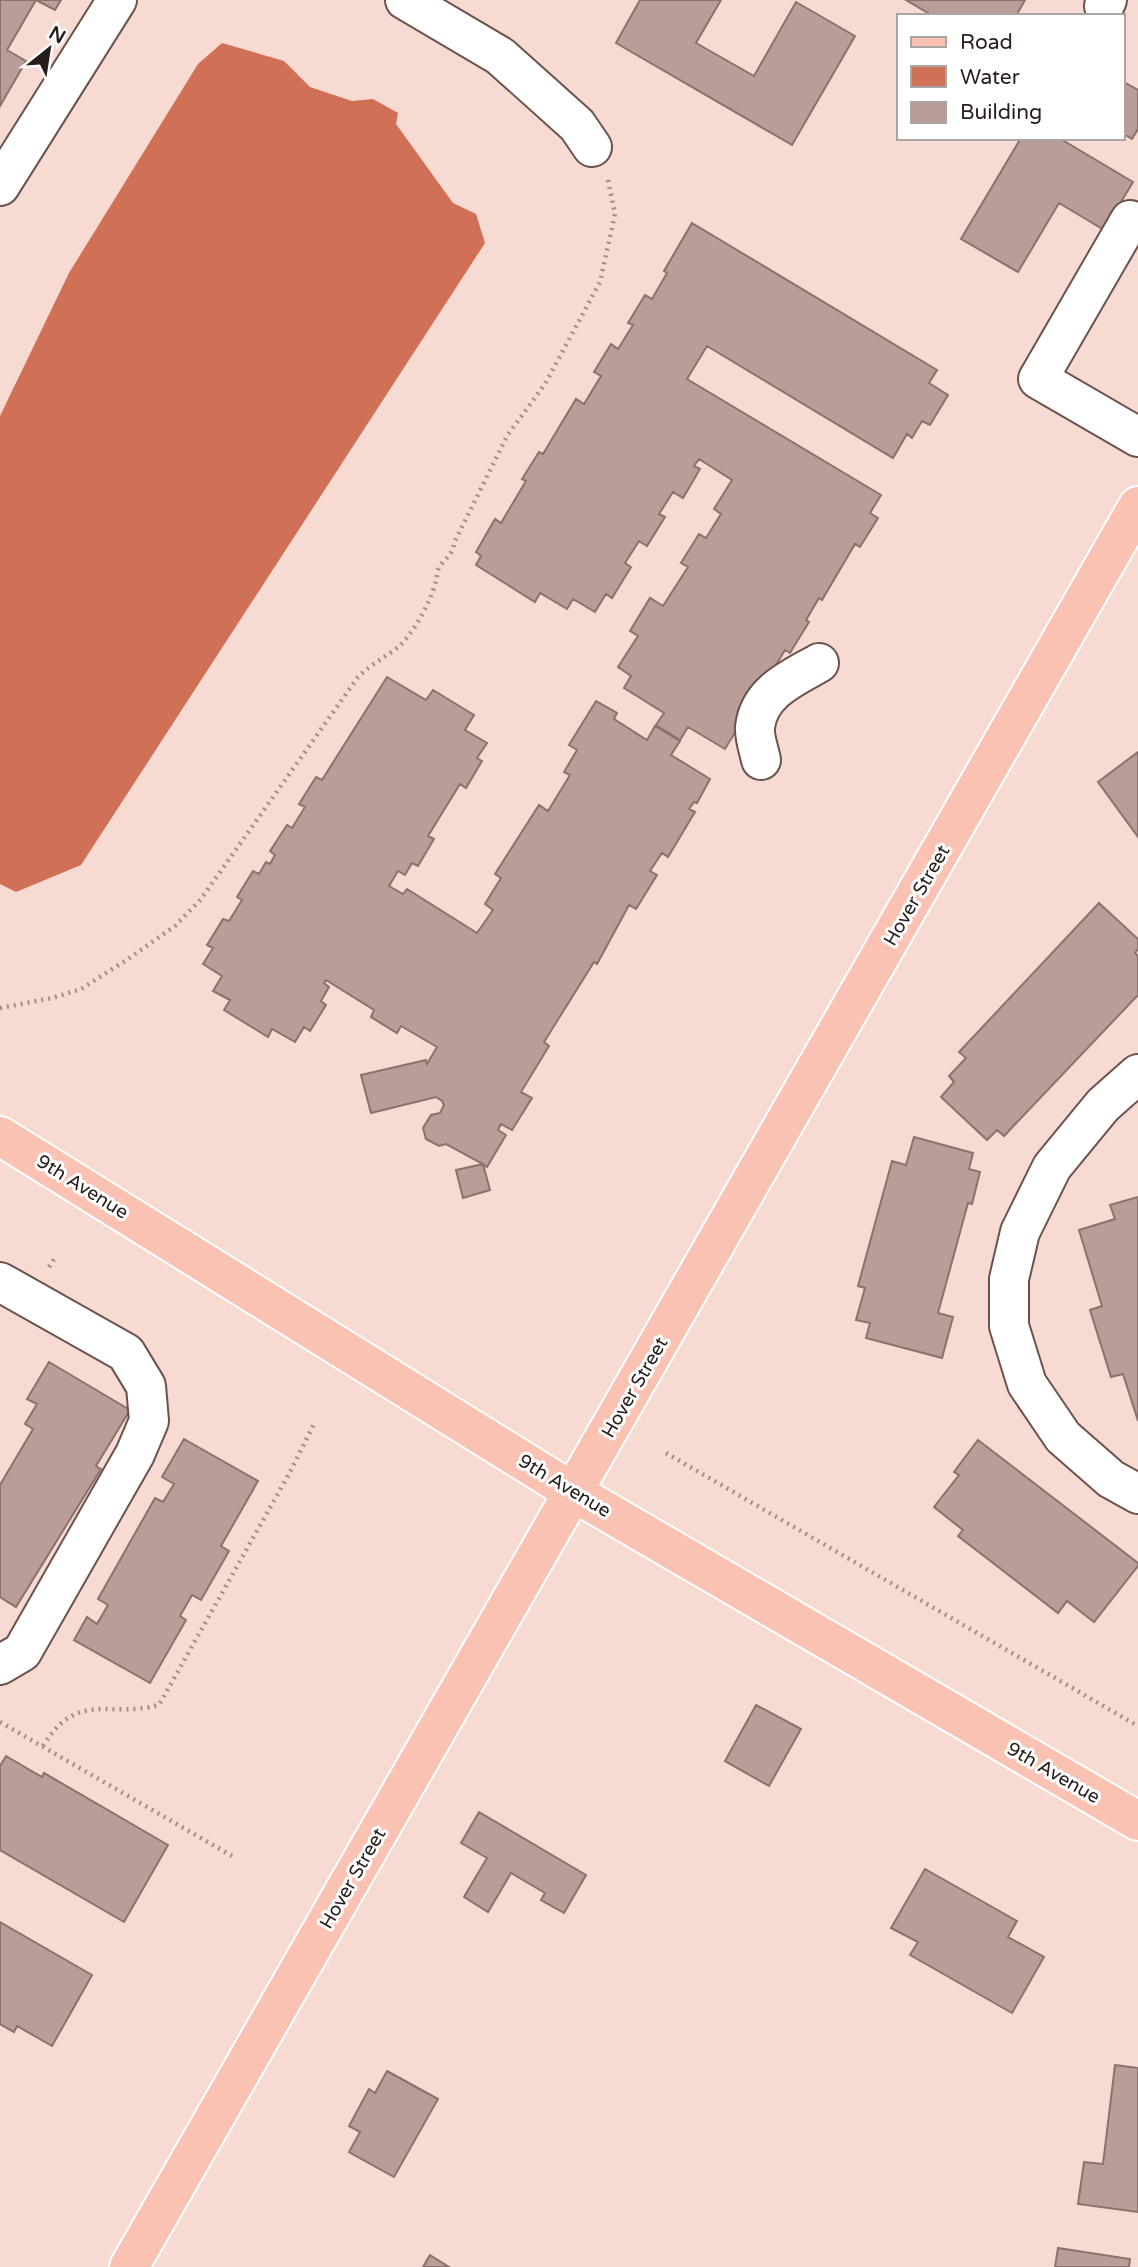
<svg xmlns="http://www.w3.org/2000/svg" width="1138" height="2267" font-family="'Varela Round',sans-serif">
<style>
.water{fill:#d07056}
.building{fill:#b99d96;stroke:#8b726a;stroke-width:2}
.lines{fill:none;stroke-linecap:round;stroke-linejoin:round}
.minor-casing{stroke:#6b534d;stroke-width:42}
.major-casing{stroke:#fff;stroke-width:42}
.path{stroke:#a28d87;stroke-width:4.5;stroke-dasharray:2 5;stroke-linecap:butt}
.minor{stroke:#fff;stroke-width:38}
.major{stroke:#fac2b3;stroke-width:38}
.labels{text-anchor:middle;stroke-width:6;stroke-linejoin:round;paint-order:stroke}
.street-label{font-size:19px;fill:#271d1a;stroke:#fff}
</style>
<rect width="100%" height="100%" fill="#f7dad2"/>
<path class="water" d="M222,43L284,61L310,87L352,101L373,99L398,113L396,124L453,203L476,214L485,243L81,865L16,892L0,884V416L69,273L198,64Z"/>
<path class="building" d="M0,0H61L55,10L36,0L7,50L26,61L0,106Z
M640,0H721L696,43L754,76L796,2L855,36L792,145L616,43Z
M906,0H1025L1016,16H933Z
M1122,81L1138,90V129L1132,139L1122,133Z
M1021,138H1059L1133,182L1104,230L1059,203L1018,272L961,239Z
M692,223L937,370L929,383L948,395L930,425L922,421L912,438L907,434L893,458L707,346L687,379L881,495L870,513L878,518L860,547L855,544L822,600L819,598L806,620L809,622L790,653L785,650L725,749L688,727L680,740L656,725L664,713L624,688L631,676L618,667L638,636L630,631L650,598L663,606L688,567L681,563L699,534L706,538L721,514L714,509L732,480L699,459L694,466L700,469L683,498L673,492L659,514L665,517L647,546L639,541L625,563L631,567L612,598L606,594L595,612L573,599L567,609L540,593L535,602L476,565L481,556L476,552L495,519L501,523L526,481L522,479L539,452L543,454L576,399L584,404L601,376L594,372L611,344L618,349L633,325L628,323L645,295L652,299L667,273L664,271Z
M387,677L426,700L433,690L474,715L465,730L487,743L477,758L482,761L466,788L460,784L428,836L434,839L418,866L412,863L405,875L398,871L389,886L403,894L407,889L477,933L493,910L485,904L501,878L495,874L539,805L548,811L570,775L564,772L577,750L569,745L596,701L617,713L614,719L647,740L655,726L680,741L671,755L710,779L697,803L694,802L689,809L695,812L668,857L662,853L650,871L657,875L636,909L629,905L597,964L594,962L544,1042L549,1046L521,1092L532,1098L512,1130L501,1124L498,1130L506,1135L487,1167L483,1164L490,1190L463,1198L456,1170L483,1164L446,1144L439,1146L426,1139L423,1128L431,1115L440,1113L444,1105L442,1101L436,1097L371,1113L361,1075L426,1060L427,1064L437,1047L401,1026L397,1033L371,1017L374,1010L326,980L324,983L329,987L321,1001L326,1005L310,1031L304,1027L295,1042L272,1029L268,1037L224,1010L230,1000L213,991L222,976L203,964L213,948L207,945L223,919L229,921L242,900L237,897L253,871L259,874L266,862L270,864L275,855L270,851L287,825L292,828L305,807L299,804L316,777L322,780Z
M1138,752V837L1098,782Z
M1099,903L1138,939V949L1135,953L1138,956V995L1004,1136L997,1130L987,1140L941,1097L954,1082L949,1076L966,1058L959,1052Z
M914,1137L973,1153L969,1169L980,1172L972,1204L968,1203L938,1313L953,1317L942,1358L866,1338L870,1323L856,1320L865,1288L858,1286L892,1161L906,1165Z
M1138,1197V1421L1123,1374L1111,1377L1090,1310L1102,1306L1079,1230L1115,1219L1110,1205Z
M49,1362L130,1410L96,1466L101,1469L16,1607L0,1597V1485L33,1429L25,1424L37,1404L27,1399Z
M184,1439L258,1481L221,1546L229,1551L201,1600L192,1595L180,1616L186,1620L150,1683L74,1640L87,1617L97,1624L108,1605L98,1599L155,1498L163,1502L174,1484L162,1477Z
M978,1440L1138,1563V1566L1094,1622L1067,1601L1058,1613L958,1536L963,1530L934,1507L959,1475L954,1472Z
M756,1705L801,1729L769,1786L725,1761Z
M6,1756L42,1777L44,1773L168,1845L124,1922L0,1850V1766Z
M479,1812L586,1875L564,1913L541,1900L545,1893L511,1873L488,1912L464,1897L487,1858L461,1843Z
M925,1869L1017,1921L1008,1937L1044,1957L1012,2013L910,1955L918,1942L891,1928Z
M0,1922L92,1975L52,2046L17,2026L14,2032L0,2024Z
M1115,2065L1138,2068V2212L1078,2204L1084,2162L1103,2164Z
M387,2071L438,2099L394,2177L349,2152L360,2132L349,2126L369,2089L375,2093Z
M1058,2248L1130,2259L1129,2267H1055Z
M430,2255L449,2267H423Z"/>
<g class="lines">
<g class="minor-casing">
<path id="minor" d="M405,0L500,56L577,125L592,147
M1104,6L1107,0
M0,186L117,0
M1138,224L1130,220L1038,379L1138,437
M761,760C759,750 754,737 755,727C759,692 792,678 819,663
M1138,1074L1103,1105L1052,1167L1020,1232L1009,1279V1326L1027,1384L1063,1437L1111,1479L1138,1494
M0,1282L126,1353L146,1386L149,1421L135,1454L22,1652L0,1665"/>
</g>
<g class="major-casing">
<path id="major" d="M0,1136L573,1492L1138,1821
M129,2267L1138,506"/>
</g>
<path class="path" d="M0,1008L52,998L81,989L128,959L175,926L201,899L358,677C370,665 384,658 397,648C413,635 431,601 436,581C437,578 437,574 438,570C443,559 453,556 454,543L507,436L545,384L600,282L615,214L608,180
M49,1267L56,1256
M666,1453L1138,1726
M0,1722L232,1856
M43,1746C78,1689 109,1719 159,1705L289,1474L314,1424"/>
<use href="#minor" class="minor"/>
<use href="#major" class="major"/>
</g>
<g class="labels">
<g class="street-label">
<text transform="translate(916 895) rotate(-60)" y="7">Hover Street</text>
<text transform="translate(83 1186) rotate(32)" y="7">9th Avenue</text>
<text transform="translate(634 1387) rotate(-60)" y="7">Hover Street</text>
<text transform="translate(565 1485) rotate(31)" y="7">9th Avenue</text>
<text transform="translate(1054 1772) rotate(30)" y="7">9th Avenue</text>
<text transform="translate(352 1878) rotate(-60)" y="7">Hover Street</text>
</g>
</g>
<rect x="897" y="14" width="228" height="126" fill="#ffffff" stroke="#a9a5a3" stroke-width="2"/>
<rect x="911" y="37" width="35" height="10" fill="#fac2b3" stroke="#a9a5a3" stroke-width="2"/>
<text x="960" y="49" font-size="21" fill="#271d1a">Road</text>
<rect x="911" y="66" width="35" height="21" fill="#d07056" stroke="#a9a5a3" stroke-width="2"/>
<text x="960" y="84" font-size="21" fill="#271d1a">Water</text>
<rect x="911" y="102" width="35" height="21" fill="#b99d96" stroke="#a9a5a3" stroke-width="2"/>
<text x="960" y="119" font-size="21" fill="#271d1a">Building</text>
<g transform="translate(49 49) rotate(30)" stroke="#ffffff" stroke-width="5" paint-order="stroke">
<path d="M0-5L12 26L0 18L-12 26Z" fill="#271d1a"/>
<text y="-10" font-size="19" font-weight="bold" text-anchor="middle" fill="#271d1a">N</text>
</g>
</svg>
